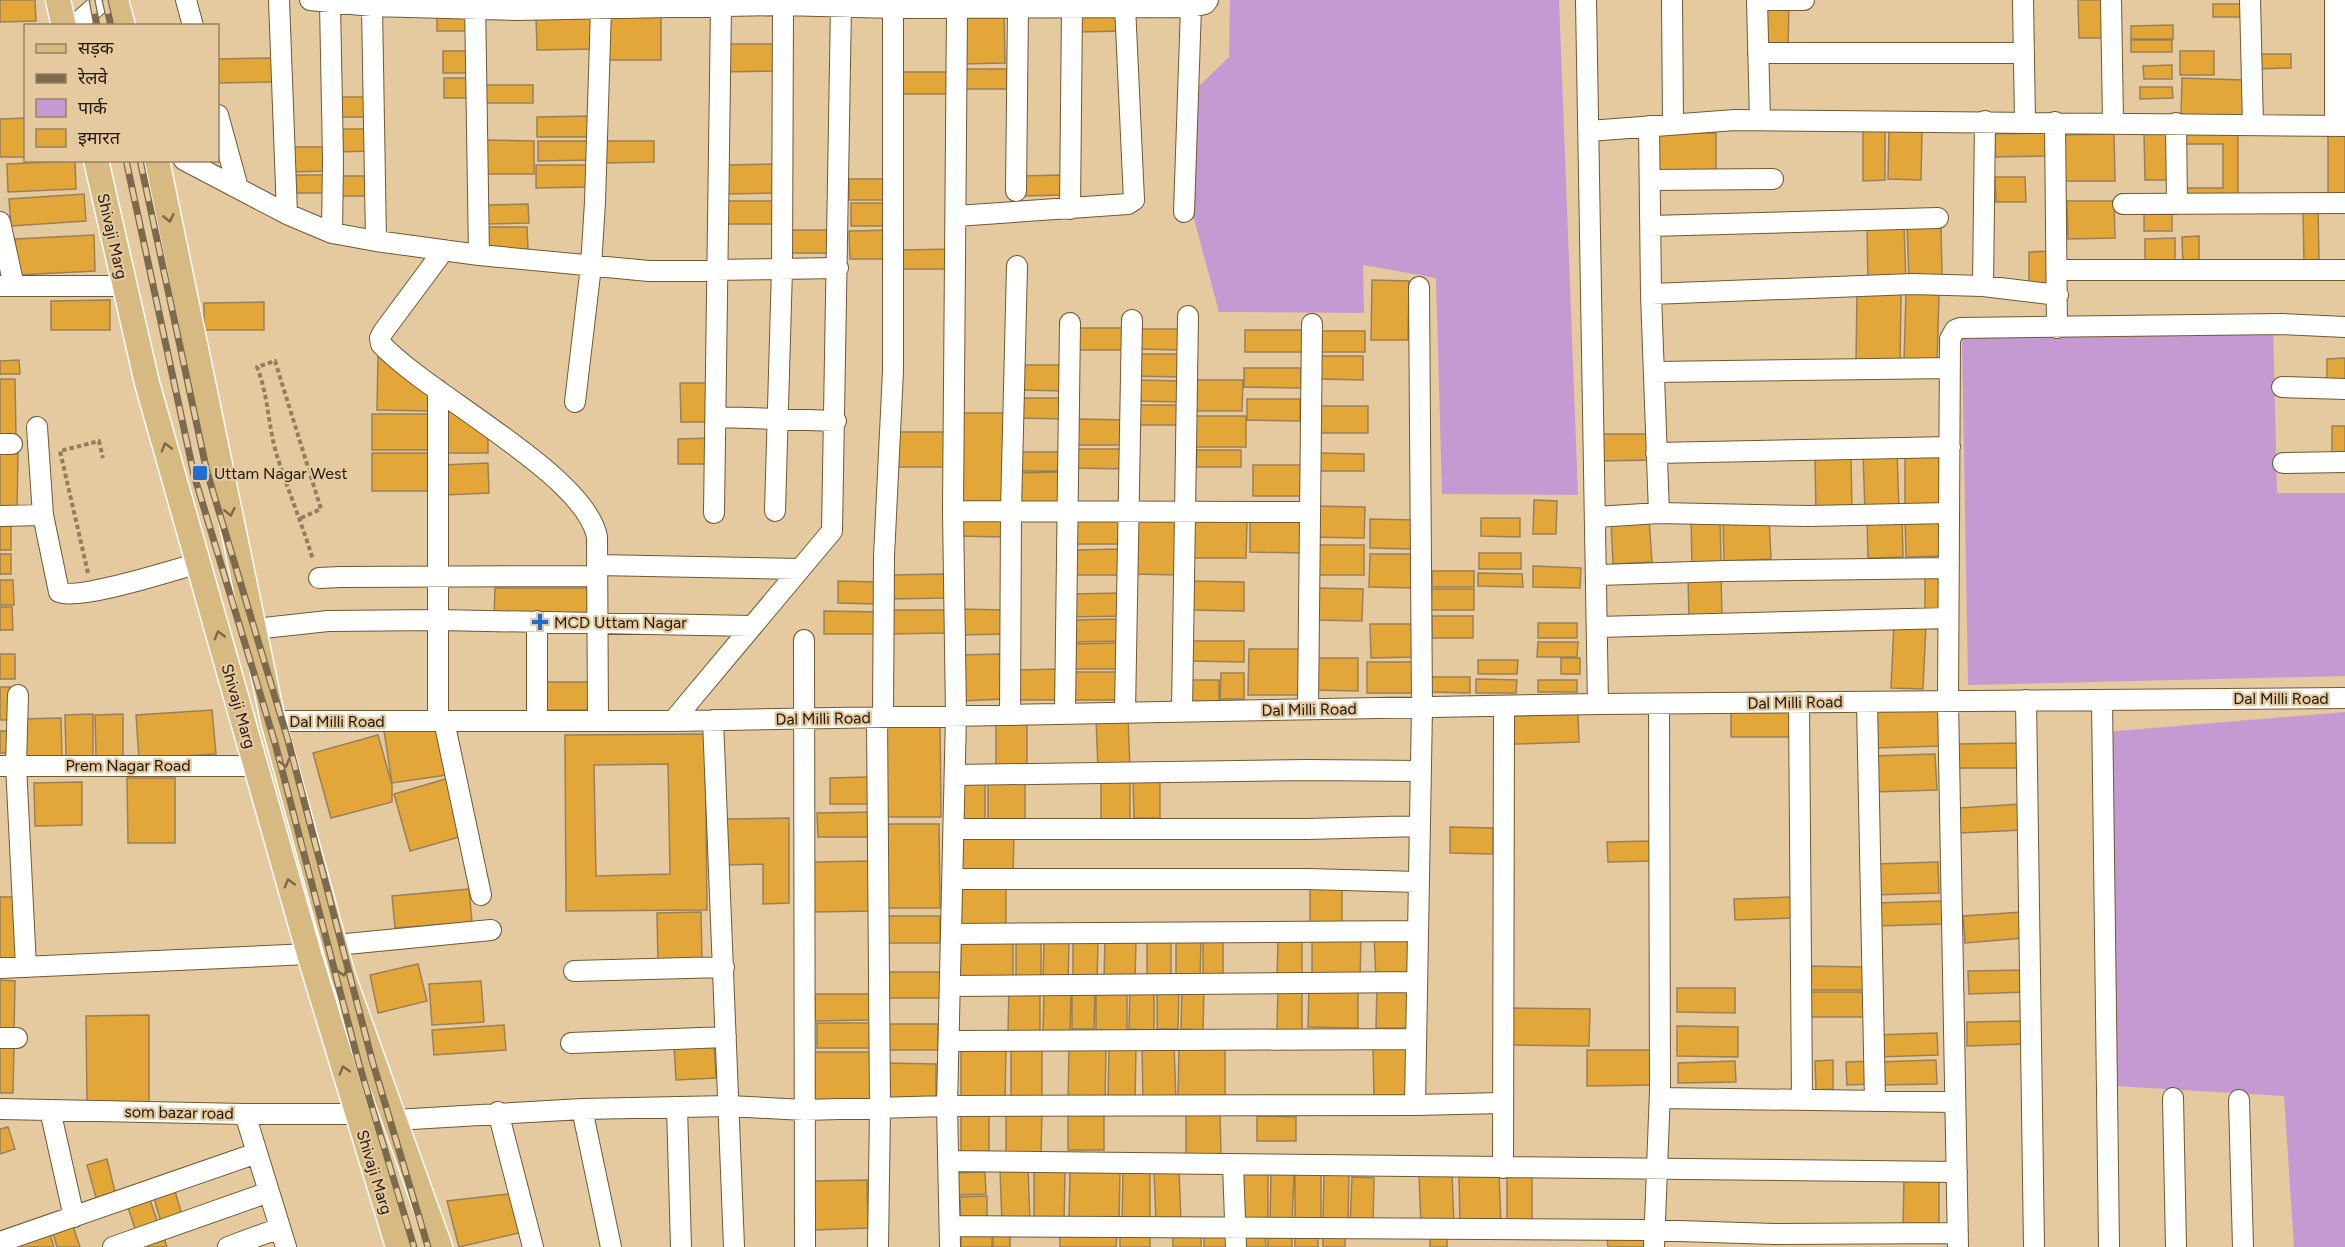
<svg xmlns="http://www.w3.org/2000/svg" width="2345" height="1247" font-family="Figtree,'Noto Sans Devanagari',sans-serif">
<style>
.green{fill:#c59ad2}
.building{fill:#e3a739;stroke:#9a8058;stroke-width:1.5;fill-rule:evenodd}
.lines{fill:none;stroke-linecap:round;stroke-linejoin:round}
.minor-casing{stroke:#725932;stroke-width:22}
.major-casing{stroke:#fff;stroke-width:27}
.path{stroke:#927e5e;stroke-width:4;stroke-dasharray:4.5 3;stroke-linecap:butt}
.minor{stroke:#fff;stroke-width:20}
.major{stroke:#d7b982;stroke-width:24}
.rail-casing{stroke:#7c6a4d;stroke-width:7}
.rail{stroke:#e5c99f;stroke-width:4.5;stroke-dasharray:14;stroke-linecap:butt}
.oneway{stroke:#7c6844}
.poi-dot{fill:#206dd8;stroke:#e5c99f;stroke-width:2}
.labels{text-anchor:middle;stroke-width:4.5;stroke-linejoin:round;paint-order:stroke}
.street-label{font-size:16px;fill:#221807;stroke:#e5c99f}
.poi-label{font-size:16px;fill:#221807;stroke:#e5c99f;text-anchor:start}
</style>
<rect width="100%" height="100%" fill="#e5c99f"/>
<path class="green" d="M1230,0H1559L1578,495L1442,494L1436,278L1363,265L1364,313L1219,312L1193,215L1197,88L1229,57Z
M2273,322L2277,493H2345V676L1968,685L1962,336Z
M2345,712V1247H2294L2284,1096L2115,1086L2105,732Z"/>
<path class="building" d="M0,0H35L36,21L0,22Z
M2078,0H2107V38H2079Z
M1764,4L1789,5L1788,45L1762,44Z
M2213,4H2246V17H2213Z
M1004,11L1005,63L961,64L960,12Z
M473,12V31H437V13Z
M1078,13H1122V31L1078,32Z
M536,15H597V49L537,50Z
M606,15H661V60H607Z
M2173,25V39H2131V26Z
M2131,40H2172V52H2131Z
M721,44H782V71L721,72Z
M443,51H472V73H443Z
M2180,51H2214V75H2180Z
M2253,54H2291V68L2253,69Z
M274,58L275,82L218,83V59Z
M2172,65V79H2144L2143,66Z
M960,69H1007V89H961Z
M895,72H955V94H895Z
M444,78H473V98H444Z
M2182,78L2244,80L2243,119L2181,117Z
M483,85H533V103H483Z
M2140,87H2172L2173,98L2140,99Z
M337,97H370V117H337Z
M591,116V137H537V117Z
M26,118V157H0V119Z
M336,129H371V151L336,152Z
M1889,129L1922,130L1921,180L1888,179Z
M1863,130H1885V180L1863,181Z
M2173,130L2174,180H2145L2144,131Z
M2179,130H2238V201H2180V188H2223V144H2179Z
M2328,132H2345V196H2328Z
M1658,133H1716V174L1658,175Z
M2048,133V156L1995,157V134Z
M2114,134L2115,181H2063L2062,135Z
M486,140L534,141V174H485Z
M538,141H591V160L538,161Z
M604,141H654V162L604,163Z
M287,147H330V171L287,172Z
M75,161L76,189L8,192L7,164Z
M778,164V193L726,194L725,165Z
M536,165H590L591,187L536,188Z
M288,175H327L328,193H288Z
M1061,175L1062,195L1022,196V176Z
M335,176H373V196H335Z
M1995,177H2025L2026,202H1996Z
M849,179H889L890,200H849Z
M84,194L86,221L11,226L9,199Z
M725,201H779V224H725Z
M2067,201H2114L2115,238L2068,239Z
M851,203H891L892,226H851Z
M528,204L529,223L488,224L487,205Z
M2144,205H2172V231H2144Z
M2303,205H2318L2319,264L2304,265Z
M1907,225H1941L1942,277L1909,278Z
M1904,226L1906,281L1868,282L1867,227Z
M486,227H527L528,249L487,250Z
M789,230H832V253H790Z
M891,230L892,259H850L849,231Z
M94,235L95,271L17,275L15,239Z
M2199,236V266H2183L2182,237Z
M2175,238V267H2145V239Z
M955,249V269H900V250Z
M2053,251V288H2029V252Z
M1372,280L1409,281L1408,340H1371Z
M1857,293L1901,294L1900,365L1856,364Z
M1906,293L1939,294L1937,364L1904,363Z
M110,300V330H51V301Z
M264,302V330H204V303Z
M1077,328H1131V350H1076Z
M1136,329H1181V350L1136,349Z
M1245,330H1302V352H1245Z
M1318,331H1365V352H1318Z
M378,354L431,388L430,411L377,410Z
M1135,354H1182L1181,377L1134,376Z
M1320,356H1363V380L1320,379Z
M2345,358V385H2327V359Z
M19,360L20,374H0V361Z
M1015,365H1068L1067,391L1015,390Z
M1244,368H1301V388L1244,387Z
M0,379H15L16,436H0Z
M1135,380L1182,381V402L1134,401Z
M1197,380H1243L1242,411H1196Z
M680,383H708V422H681Z
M1016,398H1067L1066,419L1016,418Z
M1247,399H1300V421L1247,420Z
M446,402L488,431V453H440Z
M1134,405H1181V425H1134Z
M1318,406H1368V433H1317Z
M960,413H1006L1007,503L961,504Z
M372,414H436V450H372Z
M1196,416H1246V447H1196Z
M1078,419L1128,420L1127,445H1078Z
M2332,426H2345V459H2332Z
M894,432H946L945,467H894Z
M1598,434H1654V460L1598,461Z
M713,438L714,464H678V439Z
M1076,449H1127V469L1076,468Z
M1197,450H1241V467H1196Z
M0,452H18L17,512L0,511Z
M1014,452H1064V471H1014Z
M1897,452L1899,511L1865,512L1863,453Z
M372,453H434V491H372Z
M1318,453L1364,454V471H1318Z
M1905,453H1943V511H1905Z
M1851,455L1852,513L1816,514L1815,456Z
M488,463L489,493L444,495L443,465Z
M1253,465H1304V496H1253Z
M1063,472L1064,506L1017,507V473Z
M1534,500L1557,501L1556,534H1533Z
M1312,506L1365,507L1364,538L1311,537Z
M1941,514L1942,556L1906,557L1905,515Z
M1902,515L1903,557L1868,558L1867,516Z
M1769,517L1771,559L1724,561L1723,519Z
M1071,518L1125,519V544H1071Z
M1481,518H1520V537L1481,536Z
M958,519L1006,520V537L957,536Z
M1190,519L1247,520L1246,558H1189Z
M1370,519L1415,520L1414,549L1370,548Z
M1649,519L1652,562L1613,564L1611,521Z
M1720,519L1721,563L1692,564L1691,520Z
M0,520H11V550H0Z
M1133,521H1181V575L1132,574Z
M1250,521L1304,522V553L1250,552Z
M1318,545H1364V575H1318Z
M1121,549L1122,575H1073V550Z
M1479,553H1521V569H1479Z
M0,554H11V574H0Z
M1370,554H1417L1416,588L1369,587Z
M1533,566L1581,568L1580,588L1533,587Z
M1432,571H1474V587H1432Z
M1925,572H1942V612L1925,613Z
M1478,573L1522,574L1523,587L1478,586Z
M948,574V598L890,599V575Z
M1721,575L1722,620H1689L1688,576Z
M0,580H13L14,605H0Z
M838,581L877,582L876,604L838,603Z
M1189,581L1244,582V611L1189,610Z
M495,588H589V617H494Z
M1318,588L1363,589L1362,621L1318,620Z
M1432,589H1474V610H1431Z
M1124,593V616L1070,617L1069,594Z
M0,607H12L13,630H0Z
M958,609L1005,610L1003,634L958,635Z
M887,610H946V633L887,634Z
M824,611L879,612V634H824Z
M1432,616H1473V638H1432Z
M1123,619L1124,641L1069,642L1068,620Z
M1538,623H1577V638H1538Z
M1894,623L1926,624L1923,689L1891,688Z
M1370,624H1417V657L1371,658Z
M1189,641H1244V662L1188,661Z
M1538,642H1578L1577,657H1537Z
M1121,643L1122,669H1070V644Z
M1249,649H1302V695H1248Z
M0,654H15V679H0Z
M1004,654L1005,699L960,701L959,655Z
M1313,658H1358V691L1312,690Z
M1561,658H1580V674H1561Z
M1478,660H1518L1517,674H1478Z
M1367,662H1418V693H1367Z
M1060,669V700H1015V670Z
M1072,672H1122V700H1072Z
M1221,673H1244V699H1220Z
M1431,677H1470V693L1430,692Z
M1476,679L1517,680L1516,693H1476Z
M1189,680H1219V704L1189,703Z
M1538,680H1577V692H1538Z
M541,682H588L589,710H541Z
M0,687H13L14,720H0Z
M212,710L216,754L139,759L136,715Z
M1940,710L1941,746L1873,748L1872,712Z
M1731,711H1790L1791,737H1731Z
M93,714V756H66L65,715Z
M123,714V756H96L95,715Z
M1578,714L1579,742L1514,744V716Z
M996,717H1027V768H996Z
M61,718L62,758H20L19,719Z
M1128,718L1130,768L1098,769L1096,719Z
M885,722H940L941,817H885Z
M396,729L439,731L446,775L392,783L384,731Z
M0,731H12V753H0Z
M705,734L707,910L566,911L565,735ZM668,764L670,874L596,876L594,765Z
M378,735L392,785V802L331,818L313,753Z
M2023,743V768H1958V744Z
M1935,754L1937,790L1873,792L1872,756Z
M868,777L869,804H830V778Z
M988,777H1025V823H988Z
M127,778H175V843H128Z
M449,778L466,835L410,851L394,794Z
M962,778H985V826L961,827Z
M1101,778H1130V820H1101Z
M1133,779H1160V818H1134Z
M82,782V825L35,826L34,783Z
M2021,804L2022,830L1960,833L1959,808Z
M875,812V837H818L817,813Z
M789,818V903L763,904V864L727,865V819Z
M885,824H939L940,908H886Z
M1450,827L1493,828V854L1450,853Z
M960,832H1014L1013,877H959Z
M1652,841L1653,861L1608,862L1607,842Z
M872,861V911L814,912V862Z
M1938,862L1939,893L1875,895L1874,864Z
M960,882H1006V928H959Z
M1310,883H1342V927L1310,926Z
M469,889L472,922L395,928L392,896Z
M0,897H17L18,962H0Z
M1793,897L1794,918L1735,920L1734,899Z
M1942,901L1943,924L1876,926L1875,903Z
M701,912L702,962L658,963L657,913Z
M2022,912L2024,938L1965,943L1963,916Z
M887,916H940V943H887Z
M1411,934L1412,978L1376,979L1374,935Z
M1312,935L1361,936L1360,982L1312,981Z
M1147,936H1171V979H1147Z
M1278,937H1302V982H1277Z
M961,938L1013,939V981H960Z
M1105,939H1136L1135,982L1104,981Z
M1176,939H1201L1200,982H1176Z
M1016,940H1041V982H1016Z
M1044,940H1069L1068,982H1043Z
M1073,940L1098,941L1097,983H1073Z
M1203,940L1223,941V982L1203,981Z
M418,964L427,1001L378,1013L370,975Z
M1807,966L1866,967L1865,990H1807Z
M2027,970V992L1969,994L1968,971Z
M887,972H943V998H887Z
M0,980L15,981L14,1034H0Z
M481,981L484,1022L432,1025L429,984Z
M1157,986L1179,987L1178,1029H1157Z
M1072,987H1095L1094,1029H1072Z
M1130,987H1154V1030L1129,1029Z
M1278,987H1302V1031H1277Z
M1309,987L1358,988V1028L1308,1027Z
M1377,987H1412V1028H1376Z
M1009,988L1040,989V1033L1008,1032Z
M1096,988H1127V1031L1096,1030Z
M1182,988H1204L1203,1030L1181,1029Z
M1677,988H1735V1013L1677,1012Z
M1044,989H1071L1070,1031H1043Z
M1810,992H1870V1017H1810Z
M815,994H871V1020L815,1021Z
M1513,1008L1590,1009L1589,1046L1513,1045Z
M149,1015V1105L87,1106L86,1016Z
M2024,1021L2025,1044L1967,1046V1022Z
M817,1023H871V1048H817Z
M882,1024H938V1050H882Z
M504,1025L506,1050L434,1055L432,1030Z
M1677,1026L1738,1027V1057L1677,1056Z
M1937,1033L1938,1055L1876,1057L1875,1035Z
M0,1042H14L13,1093H0Z
M714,1043L716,1078L676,1080L674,1045Z
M961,1044H1006L1005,1103L961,1102Z
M1174,1044L1176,1101L1143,1102L1142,1045Z
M1179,1044H1225V1101L1178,1100Z
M1069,1045H1106L1105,1102H1068Z
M1373,1046H1412V1100H1374Z
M1011,1047H1042V1102H1011Z
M1109,1048H1136L1135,1104L1108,1103Z
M1587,1050H1653L1654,1085L1587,1086Z
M814,1052H870L871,1104H815Z
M1833,1060V1089L1816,1090L1815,1061Z
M1936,1060L1937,1084L1877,1085V1062Z
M1735,1061L1736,1082L1678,1083V1063Z
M1873,1061V1084L1847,1085L1846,1062Z
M882,1063L936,1064V1102H882Z
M961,1108H989V1151L961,1152Z
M1006,1108L1042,1109L1041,1152H1006Z
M1068,1109H1104V1150H1068Z
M1186,1114H1220L1221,1154H1186Z
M1257,1116L1296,1117V1141H1257Z
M8,1127L15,1149L0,1154V1129Z
M107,1159L116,1196L97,1201L87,1165Z
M1028,1168L1030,1222L1002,1223L1000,1170Z
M1070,1168L1120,1169L1119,1223L1069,1222Z
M1034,1169L1065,1170L1064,1223H1034Z
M1179,1170L1181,1222H1156L1154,1171Z
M985,1172L986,1194L959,1195L958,1173Z
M1239,1172H1268V1225L1238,1224Z
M1324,1172L1349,1173L1348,1221H1323Z
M1452,1172L1454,1226L1421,1228L1419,1173Z
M1123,1173H1150V1224H1122Z
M1295,1173H1321V1225L1295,1226Z
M1499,1173L1501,1226L1460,1227L1459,1174Z
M1271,1174H1294L1292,1224H1270Z
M1507,1174H1532V1227H1507Z
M1352,1177L1374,1178L1373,1226H1350Z
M1904,1178H1939V1229H1903Z
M867,1180L868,1228L815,1230L814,1181Z
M174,1188L182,1215L161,1222L153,1195Z
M516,1193L527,1231L459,1247L447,1201Z
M987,1196V1223L961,1224L960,1197Z
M149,1197L159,1226L137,1234L127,1205Z
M73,1226L80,1247H57L53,1233Z
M49,1231L54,1247H7Z
M1010,1232V1247H993V1233Z
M1430,1232L1447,1233V1247H1430Z
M992,1233V1247H961V1234Z
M1060,1233L1117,1234L1116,1247H1060Z
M1323,1233L1345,1234V1247H1323Z
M1234,1234V1247H1204V1235Z
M163,1235L167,1247H139Z
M1150,1235V1247H1120V1236Z
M1201,1235V1247H1173V1237Z
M1237,1235H1265L1266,1247H1237Z
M1292,1236V1247H1268V1237Z
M1295,1237H1318V1247H1295Z
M1644,1237V1247H1608L1607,1238Z"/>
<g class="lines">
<g class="minor-casing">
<path id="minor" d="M186,0L193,26
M279,0L287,214
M310,0L372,6L516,10L783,5L893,8L1191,7L1205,4L1208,0
M475,0L479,255
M1586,0L1598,704
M1672,0L1673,124
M1757,0L1760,120
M1757,0H1804
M2023,0L2025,121
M2111,0L2113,122
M2250,0L2253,125
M330,3L333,159L332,233
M372,6L376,241
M74,26L103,0
M1758,53H2024
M218,115L238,188
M2055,122L2057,328
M2176,123L2177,204
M1649,126L1651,294L1659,513
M2335,126V0
M1589,131L1735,120L2345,126
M184,160L287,214L332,233L376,241L479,255L649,271L838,268
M1650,180L1773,179
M1016,191L1018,7
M2123,204L2345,203
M1070,209L1072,6
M1184,212L1191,7
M956,216L1128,204L1134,200L1125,6
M0,222L14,286
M1650,226L1938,218
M444,250L383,332L380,338L381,344C427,394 586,475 597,537L598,721
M2058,270H2345
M0,286H125
M1983,286L1985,121
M1651,294L1912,284L1983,286L2058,295
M1655,372L1950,368
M2282,387L2345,389
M438,390V721
M575,402L591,266L595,202L601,8
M717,417L836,421
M37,427L43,515L59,592C79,601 173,570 199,563
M0,444H12
M1656,453L1950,447
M2283,463L2345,462
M775,511L782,269L783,5
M953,511L1310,512
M714,513L721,6
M0,516L43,515
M1596,517L1659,513L1809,516L1949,513
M597,565L799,569
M1598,575L1726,571L1949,568
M319,578L341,577L597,576
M537,621V721
M1598,627L1948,618
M254,629L328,621L438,620L751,626
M804,640L805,1247
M18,695L16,765L26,967
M2026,700L2034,1247
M2102,700L2109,1247
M1799,702L1802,1100
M1867,702L1875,1101
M1308,708L1312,324
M1182,711L1188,316
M1125,712L1132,320
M1065,713L1070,323
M1010,714L1011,511L1017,266
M883,716L884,556L893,371V8
M877,717L880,1108L878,1247
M713,720L734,1247
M273,721H673L1598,704L2345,698
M444,721L481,895
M673,721L832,531L841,6
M0,766H256
M955,775L1307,770L1421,771
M954,829H1307L1420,826
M952,879H1307L1419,882
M951,934L1418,931
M0,968L309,954L336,945L491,930
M574,971L724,967
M950,986L1417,982
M0,1038H17
M949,1041L1416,1039
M571,1043L726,1037
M1660,1098L1955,1102
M2173,1098L2176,1247
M2239,1100L2243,1247
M1415,1105L1422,707L1419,287
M677,1107L681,1247
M0,1109L245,1114H357
M582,1109L611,1247
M50,1110L74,1217
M498,1112L533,1247
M245,1114L286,1247
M395,1120L582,1109L729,1106L804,1110L947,1106L1415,1105L1502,1103
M949,1161L1957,1172
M1233,1165L1236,1247
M1503,1168L1504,706
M950,1226L1647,1230L1774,1234L1958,1233
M0,1242L257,1153
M113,1247L269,1192
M228,1247L280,1228
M950,1247L947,1106L956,715L953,511L957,8
M1654,1247L1660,1090L1659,704
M1958,1247L1948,701L1950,339L1955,330L1960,328L2283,324L2345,327"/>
</g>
<g class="major-casing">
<path id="major" d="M58,0L64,26
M116,0L123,26
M96,160L147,383L309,954L398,1247
M157,160L273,721L343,976L440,1247"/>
</g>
<path class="path" d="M301,518L321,509L275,361L257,367C269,397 268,429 278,459C289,493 303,526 313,560
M88,573L60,451L99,441L103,458"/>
<use href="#minor" class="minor"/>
<use href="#major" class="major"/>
<g class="rail-casing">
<path id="rail" d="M92,0L97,26
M105,0L111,26
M126,160L194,475L275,743L359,1064L414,1247
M140,160L207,472L288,740L372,1060L428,1247"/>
</g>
<use href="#rail" class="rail"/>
</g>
<defs><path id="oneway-chevron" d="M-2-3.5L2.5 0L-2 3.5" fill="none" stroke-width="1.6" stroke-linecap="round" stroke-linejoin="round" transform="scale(1.5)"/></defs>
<g class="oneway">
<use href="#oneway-chevron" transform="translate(169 218) rotate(78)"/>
<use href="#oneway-chevron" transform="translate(166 447) rotate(-106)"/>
<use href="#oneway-chevron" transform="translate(230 512) rotate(78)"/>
<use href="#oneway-chevron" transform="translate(219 635) rotate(-106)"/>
<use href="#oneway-chevron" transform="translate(285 763) rotate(74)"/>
<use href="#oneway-chevron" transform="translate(289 883) rotate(-106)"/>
<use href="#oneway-chevron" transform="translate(343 972) rotate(75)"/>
<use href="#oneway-chevron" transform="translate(344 1070) rotate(-106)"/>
</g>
<g class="poi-dot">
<rect x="192" y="465" width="16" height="16" rx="3"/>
<path d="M537 613h6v6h6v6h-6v6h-6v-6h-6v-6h6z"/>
</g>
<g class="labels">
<g class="street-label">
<text transform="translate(113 236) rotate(77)" y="6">Shivaji Marg</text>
<text x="2281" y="704">Dal Milli Road</text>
<text transform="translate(1795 702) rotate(-1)" y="6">Dal Milli Road</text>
<text transform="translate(239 706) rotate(74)" y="6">Shivaji Marg</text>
<text transform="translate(1309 709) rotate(-1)" y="6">Dal Milli Road</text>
<text transform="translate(823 718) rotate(-1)" y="6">Dal Milli Road</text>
<text x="337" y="727">Dal Milli Road</text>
<text x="128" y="771">Prem Nagar Road</text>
<text transform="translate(179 1112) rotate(1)" y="6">som bazar road</text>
<text transform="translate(375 1172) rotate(73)" y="6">Shivaji Marg</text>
</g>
<g class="poi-label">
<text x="214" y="479">Uttam Nagar West</text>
<text x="554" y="628">MCD Uttam Nagar</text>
</g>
</g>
<rect x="24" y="24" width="195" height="138" fill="#e5c99f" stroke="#978262" stroke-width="1.5"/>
<rect x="36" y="44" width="30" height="9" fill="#d7b982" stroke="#978262" stroke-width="1.5"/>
<text x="78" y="54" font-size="18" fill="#221807">सड़क</text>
<rect x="36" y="74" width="30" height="9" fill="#7c6a4d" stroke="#978262" stroke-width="1.5"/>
<text x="78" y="84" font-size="18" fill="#221807">रेलवे</text>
<rect x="36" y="99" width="30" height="18" fill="#c59ad2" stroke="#978262" stroke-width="1.5"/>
<text x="78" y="114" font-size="18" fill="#221807">पार्क</text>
<rect x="36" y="129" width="30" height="18" fill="#e3a739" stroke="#978262" stroke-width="1.5"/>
<text x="78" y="144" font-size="18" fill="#221807">इमारत</text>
</svg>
